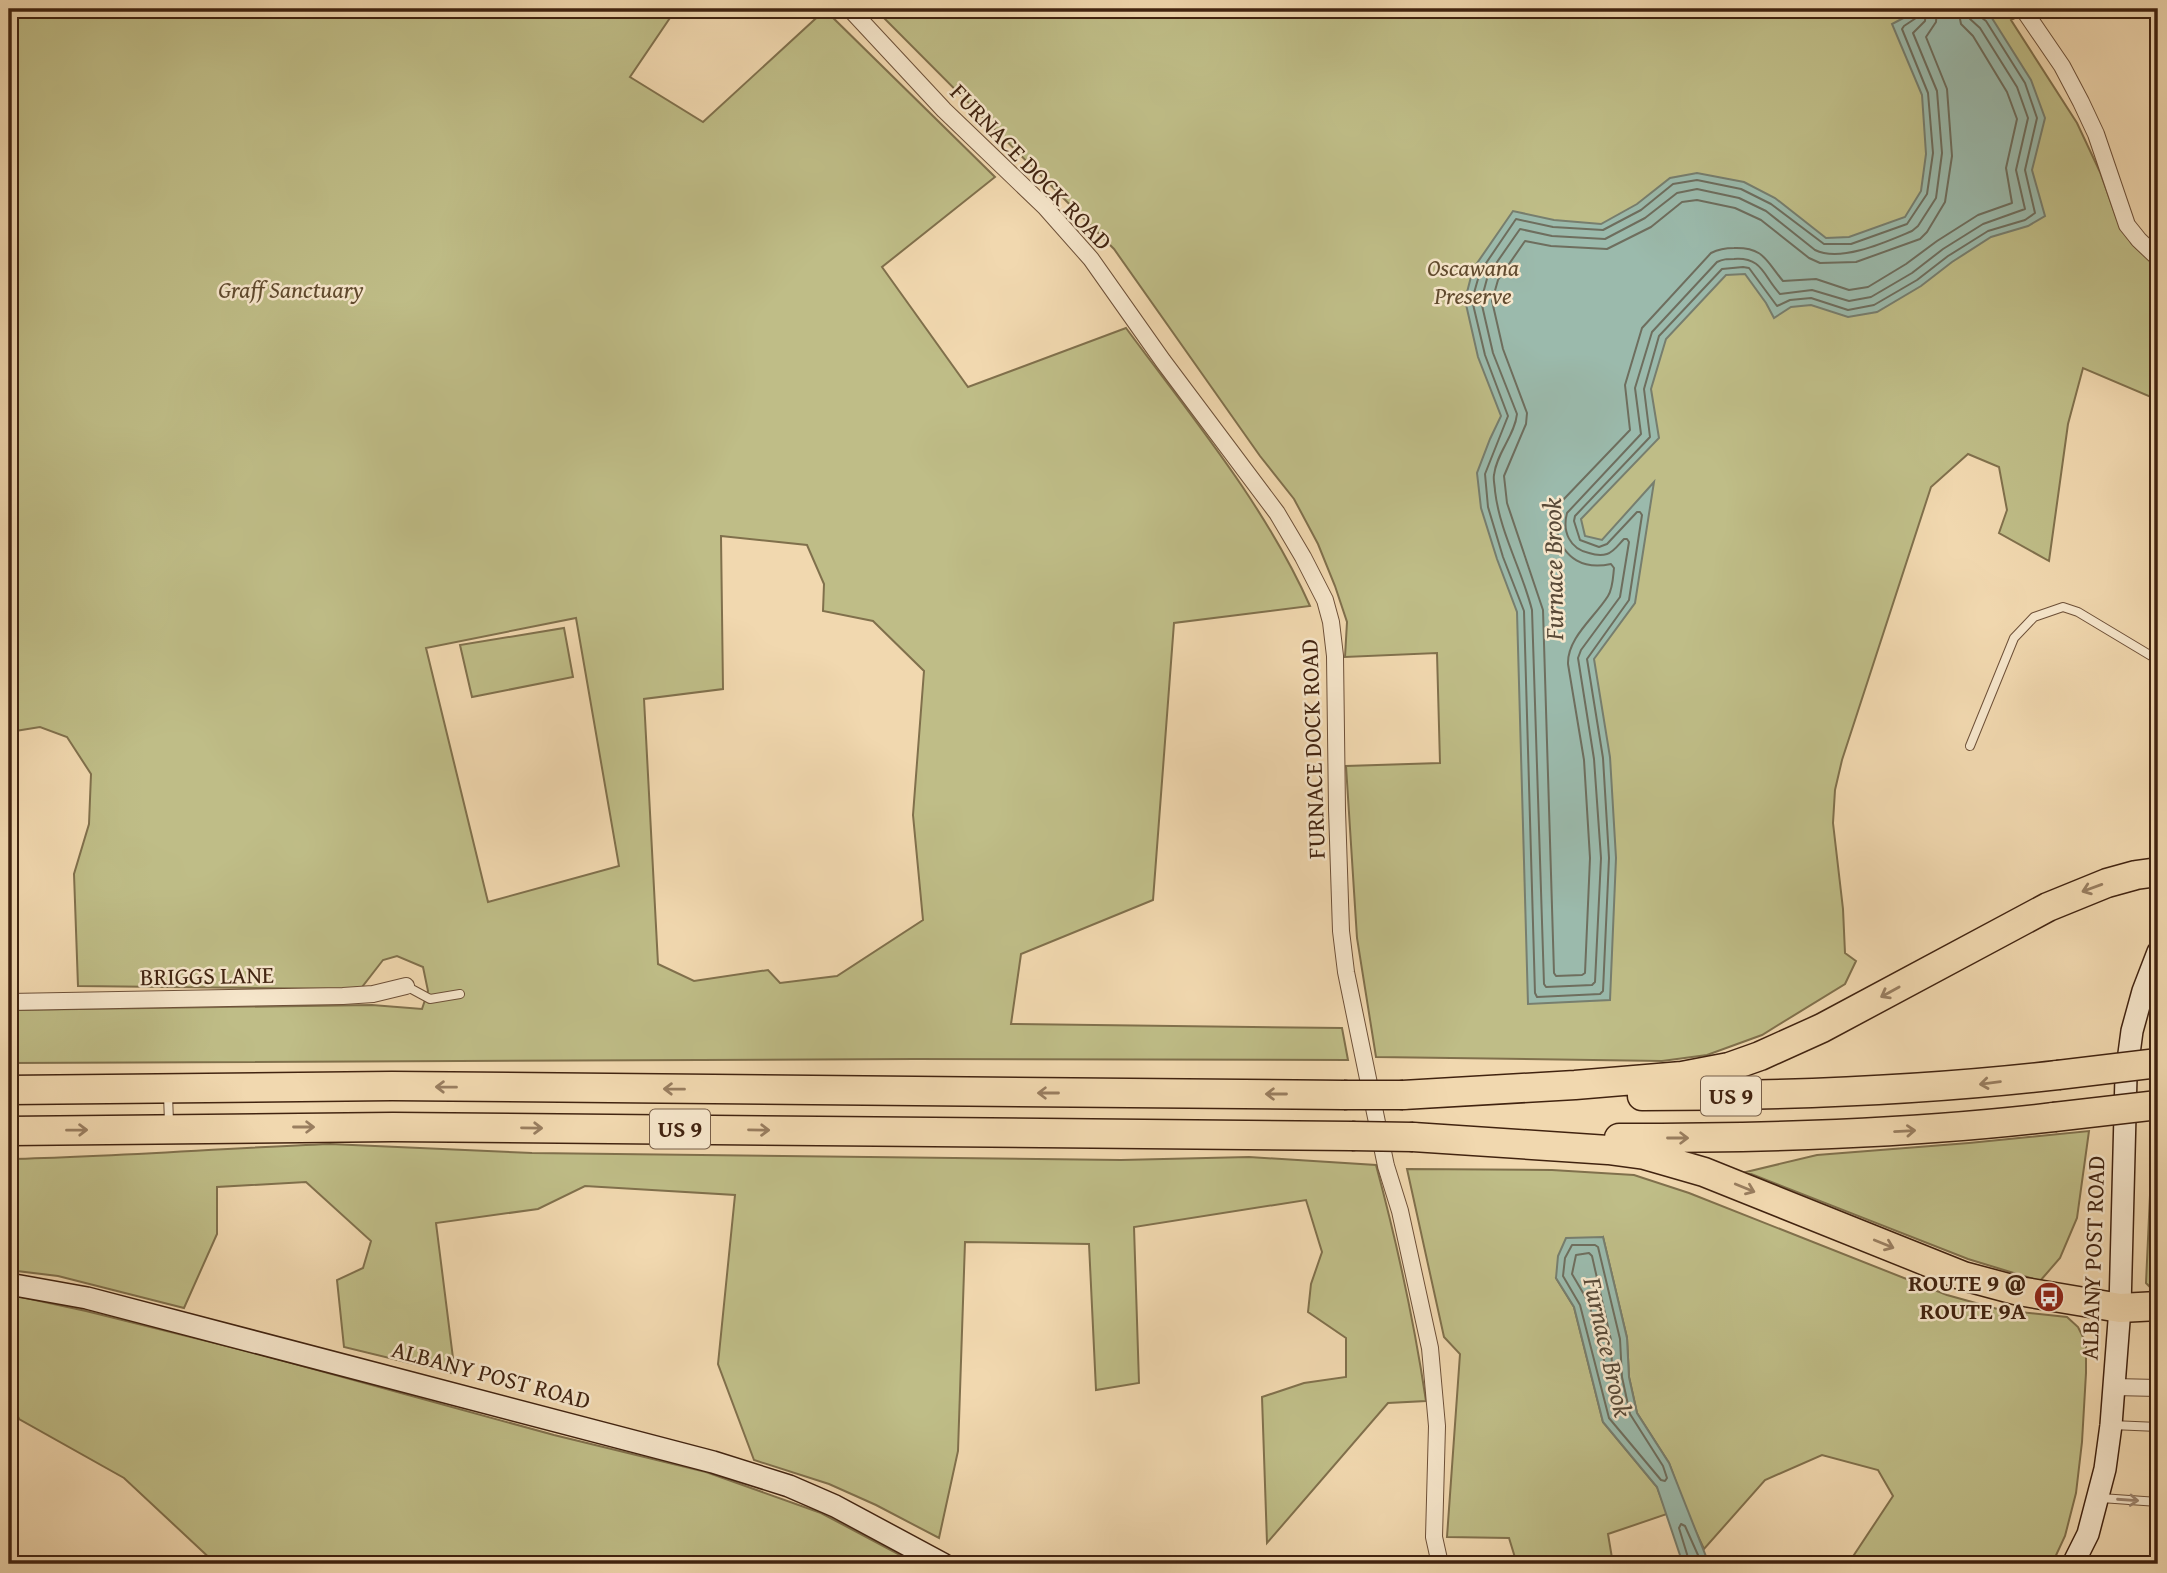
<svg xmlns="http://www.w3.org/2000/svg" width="2167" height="1573" font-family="'Gentium Book Plus',serif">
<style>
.green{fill:#bfbd87;stroke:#80704c;stroke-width:2;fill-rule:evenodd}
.water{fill:#9bbaac;stroke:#777e6e;stroke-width:2}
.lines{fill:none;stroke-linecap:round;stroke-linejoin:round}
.shore{stroke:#6e6e5e;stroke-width:2}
.service-casing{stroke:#6d5038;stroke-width:10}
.minor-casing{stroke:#6d5038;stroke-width:18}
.secondary-casing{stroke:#412310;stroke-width:24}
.motorway-casing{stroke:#412310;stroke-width:31}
.service{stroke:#f6e6cb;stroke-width:8}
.minor{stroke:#f6e6cb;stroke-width:16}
.secondary{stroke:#f6e6cb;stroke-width:21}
.motorway{stroke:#f1d8af;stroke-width:28}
.motorway-bridge-casing{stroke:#412310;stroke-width:31;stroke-linecap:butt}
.motorway-bridge{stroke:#f1d8af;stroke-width:28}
.oneway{stroke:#997e60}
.oneway2{stroke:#9c846e}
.labels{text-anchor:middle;stroke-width:5;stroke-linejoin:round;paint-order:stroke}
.shield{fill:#f6e6cb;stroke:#775e48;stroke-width:2}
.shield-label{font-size:23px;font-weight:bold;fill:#412310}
.street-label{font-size:24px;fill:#412310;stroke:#f6e6cb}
.park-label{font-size:24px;font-style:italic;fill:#604a2e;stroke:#f6e6cb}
.poi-label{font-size:24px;font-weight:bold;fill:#412310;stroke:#f6e6cb;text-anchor:end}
.water-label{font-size:26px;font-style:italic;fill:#584937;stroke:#f6e6cb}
</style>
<rect width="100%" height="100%" fill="#f1d8af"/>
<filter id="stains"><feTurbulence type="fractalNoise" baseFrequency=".00286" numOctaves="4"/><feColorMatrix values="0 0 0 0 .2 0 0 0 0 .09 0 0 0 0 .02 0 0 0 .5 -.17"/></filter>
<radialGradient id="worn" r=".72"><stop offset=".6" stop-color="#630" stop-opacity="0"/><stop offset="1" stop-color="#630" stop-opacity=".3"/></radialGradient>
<path class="green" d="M9,9H676L630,77L703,122L825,10L995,177L882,267L968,387L1126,328C1191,416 1265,505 1310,606L1174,623L1153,900L1021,954L1011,1024L1342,1028L1348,1060L915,1059L9,1063V1010L372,1005L422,1009L428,991L423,967L397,956L383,960L362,987L345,989L78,986L74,874L89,824L91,774L67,737L40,727L9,732ZM721,536L807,545L824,584L823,611L873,621L924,671L913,815L923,920L837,976L780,983L768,970L694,981L658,964L644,699L723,689ZM576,618L619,866L488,902L426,648Z
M875,9H2031L2011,20L2077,123L2100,172L2117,219L2132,244L2158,267V400L2083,368L2068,424L2049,561L1999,533L2007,510L1999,467L1968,454L1931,487L1842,760L1835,790L1833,823L1843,909L1845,953L1856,961L1845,984L1762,1035L1707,1055L1662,1061L1376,1057L1357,938L1346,766L1440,763L1437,653L1345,657L1347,622L1335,586L1318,544L1294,499L1260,456L1114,249Z
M564,628L573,677L472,697L460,645Z
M2158,1122V1290L2151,1288L2146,1283L2150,1195Z
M2089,1131L2077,1218L2060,1258L2040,1281L1968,1259L1746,1172L1817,1155L1969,1143Z
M330,1144L532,1153L1121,1160L1249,1157L1376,1165C1397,1243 1414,1321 1426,1401L1388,1403L1267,1543L1262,1397L1304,1383L1346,1377V1338L1308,1312L1311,1284L1322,1252L1306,1200L1134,1227L1139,1383L1096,1390L1089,1244L965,1242L958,1451L939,1538L876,1505L829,1484L754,1460L718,1364L735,1195L585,1186L538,1209L436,1223L455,1374L344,1347L337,1280L363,1268L371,1241L306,1182L217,1187V1234L184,1308L58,1276L9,1270V1159C116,1157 223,1148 330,1144Z
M1407,1169L1552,1170L1634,1175L1689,1193L1947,1295L2001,1310L2067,1317L2078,1327L2086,1343V1373L2082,1442L2076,1493L2065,1536L2052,1564H1848L1893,1496L1878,1470L1822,1455L1765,1480L1704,1549L1689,1517L1669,1463L1637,1413L1629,1377L1627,1338L1603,1237L1556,1278L1574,1307L1603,1422L1657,1487L1667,1514L1608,1534L1613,1564H1517L1509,1538L1447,1537L1460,1354L1444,1337Z
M9,1297H21L86,1311L251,1352L554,1435L706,1472L821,1513L917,1564H216L124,1478L19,1419L9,1396Z"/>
<path class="water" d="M1908,9H1978L1990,15L2031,80L2045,118L2032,170L2045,216L2028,226L1991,237L1952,262L1921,286L1877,312L1848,317L1811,305L1791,307L1774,318L1766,303L1745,274L1726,275L1666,339L1651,389L1659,438L1581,519L1585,536L1602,540L1654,482L1635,603L1594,659L1610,757L1616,858L1610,1000L1528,1004L1517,612L1497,559L1481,508L1477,473L1490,439L1501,416L1478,357L1465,300L1473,269L1513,211L1554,220L1601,224L1637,204L1670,178L1697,173L1744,182L1775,198L1826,238L1849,237L1905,217L1921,191L1926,154L1922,95L1892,24L1911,14Z
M1603,1237L1627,1338L1629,1377L1637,1413L1669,1463L1709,1564H1683L1657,1487L1603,1422L1574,1307L1556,1278L1558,1256L1566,1238Z"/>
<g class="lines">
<path class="shore" d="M1916,9V18L1904,26L1902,29L1928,93L1933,153L1927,194L1907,224L1851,244H1824L1771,204L1741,189L1697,180L1673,184L1641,210L1603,230L1553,227L1516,219L1480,272L1472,300L1485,355L1508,416L1485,474L1488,507L1503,557L1524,611L1535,993L1537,997L1600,994L1603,991L1609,858L1603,758L1587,659L1629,600L1642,515L1640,512H1637L1607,544L1599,547L1580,540L1574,521L1575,516L1650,437L1644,389L1659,336L1722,269L1743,267L1749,268L1777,306L1790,300L1811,298L1848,310L1874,305L1917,280L1948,256L1988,231L2025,220L2035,213L2025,170L2037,118L2025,83L1986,21L1978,15L1977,9
M1926,9L1925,21L1913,33L1937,91L1942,153L1936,198L1918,226L1912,231C1888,241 1841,263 1815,250L1766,211L1739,198L1697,189L1677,193L1645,218L1605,239L1552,236L1520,229L1488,275L1481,301L1493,353L1517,414C1515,435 1496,454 1494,475C1493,480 1495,486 1495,491C1500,533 1522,570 1532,610L1544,984L1546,987L1592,985L1595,982L1601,858L1594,759L1578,658L1581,650L1620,597L1629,542L1627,539H1624C1619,544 1614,552 1607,554C1601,556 1595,555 1589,553C1570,549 1562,532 1567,513L1641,434L1635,388L1652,332L1717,262C1723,259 1727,259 1734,259C1763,257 1763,276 1780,294L1812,290L1849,301L1871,297L1912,273L1943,249L1983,224L2025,209L2016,170L2028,118L2017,87L1980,28L1970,19L1968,9
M1937,9L1936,22L1926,37L1947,89L1952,156L1945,202L1927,232L1920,239L1856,262L1820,263L1809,258L1761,220L1735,208L1697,200L1682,202L1651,227L1607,249L1551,246L1525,241L1498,280L1492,301L1503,349L1527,413L1526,424L1504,476L1507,503L1543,610L1554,973L1556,976L1582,975L1585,973L1590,858L1584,760L1568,664C1567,638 1595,617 1608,596C1613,588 1613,577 1614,568L1611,564C1584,570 1564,559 1557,532C1554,519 1555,510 1563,500L1630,430L1625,385L1642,328L1711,253C1719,249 1725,248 1734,248C1764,247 1766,261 1783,281L1816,279L1849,290L1868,287L1906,264L1937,241L1978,215L2012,203L2006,168L2017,119L2007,92L1973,36L1961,24L1958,9
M1572,1245H1595L1598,1247L1620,1339L1622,1377L1630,1414L1663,1466L1667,1478L1665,1481L1661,1480L1609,1418L1580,1305L1563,1276L1565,1258Z
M1589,1253L1592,1256L1611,1340L1612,1367L1609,1370L1606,1368L1589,1303L1572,1274L1576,1255Z
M1690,1564L1679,1528L1681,1524L1685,1526L1702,1564"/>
<g class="service-casing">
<path id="service" d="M1970,746L2014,638L2034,617L2063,607L2078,612L2158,660
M406,986L430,999L460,994
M168,1094L169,1123
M2112,1425L2158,1427
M2101,1498L2158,1502"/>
</g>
<g class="minor-casing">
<path id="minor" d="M850,9L944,110L1045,207L1091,259L1163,361L1277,513L1303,557L1325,600L1331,622L1335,656L1337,810L1341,931L1346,972L1386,1166L1400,1211L1430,1348L1437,1426L1434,1537L1440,1564
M2023,9L2062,66L2081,102L2096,134L2127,225L2139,240L2158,258
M9,1002L343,996L373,994L406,986
M2114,1387L2158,1388"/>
</g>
<g class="secondary-casing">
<path id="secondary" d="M9,1284L87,1298L713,1462L789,1486L835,1506L943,1564
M2073,1564L2088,1534L2105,1469L2111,1425L2120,1308L2126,1076L2132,1031L2143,991L2158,952"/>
</g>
<g class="motorway-casing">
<path id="motorway" d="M9,1090L392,1086L1344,1095
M1403,1095L1575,1085L1682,1076L1729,1067L1760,1056L1822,1028L2048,907L2107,883L2136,875L2158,872
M1642,1096C1781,1096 1920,1091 2058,1075
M9,1131L393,1127L1352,1136
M1413,1137L1608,1150L1645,1155L1704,1172L1963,1276L2019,1291L2120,1308L2158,1306
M1619,1138C1764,1138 1910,1134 2054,1117"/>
</g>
<use href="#service" class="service"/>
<use href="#minor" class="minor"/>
<use href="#secondary" class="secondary"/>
<use href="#motorway" class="motorway"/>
<g class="motorway-bridge-casing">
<path id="motorway-bridge" d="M2058,1075L2158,1063
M1344,1095H1403
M2054,1117L2158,1105
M1352,1136L1413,1137"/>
</g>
<use href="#motorway-bridge" class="motorway-bridge"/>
</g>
<defs><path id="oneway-shaft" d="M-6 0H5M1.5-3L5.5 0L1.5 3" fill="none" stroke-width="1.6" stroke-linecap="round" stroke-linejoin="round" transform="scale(1.75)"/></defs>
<g class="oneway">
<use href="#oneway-shaft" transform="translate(2092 888) rotate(160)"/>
<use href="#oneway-shaft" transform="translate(1890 992) rotate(151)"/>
<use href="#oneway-shaft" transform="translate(1990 1083) rotate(173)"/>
<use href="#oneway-shaft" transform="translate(446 1087) rotate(-179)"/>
<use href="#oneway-shaft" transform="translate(674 1089) rotate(-179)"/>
<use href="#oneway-shaft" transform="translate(1048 1093) rotate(-180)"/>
<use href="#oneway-shaft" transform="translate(1276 1094) rotate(-180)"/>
<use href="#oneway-shaft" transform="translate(304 1127)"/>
<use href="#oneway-shaft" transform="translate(532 1128) rotate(1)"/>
<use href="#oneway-shaft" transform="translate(77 1130) rotate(-1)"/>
<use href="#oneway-shaft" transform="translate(759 1130) rotate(1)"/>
<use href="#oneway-shaft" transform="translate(1905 1131) rotate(-3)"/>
<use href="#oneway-shaft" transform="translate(1678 1138)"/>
<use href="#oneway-shaft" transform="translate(1745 1188) rotate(22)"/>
<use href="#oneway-shaft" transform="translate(1884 1244) rotate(22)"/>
</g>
<use class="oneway2" href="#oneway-shaft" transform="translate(2128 1500) rotate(4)"/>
<defs>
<g id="bus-disc" transform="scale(1.575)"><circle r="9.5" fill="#8f2418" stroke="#f6e6cb"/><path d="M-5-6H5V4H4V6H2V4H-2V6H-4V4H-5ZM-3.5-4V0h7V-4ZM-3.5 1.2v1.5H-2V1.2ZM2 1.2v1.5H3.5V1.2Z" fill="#fff"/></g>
</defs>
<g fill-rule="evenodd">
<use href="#bus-disc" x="2049" y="1297"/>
</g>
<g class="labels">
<g class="shield">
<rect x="1701" y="1076.5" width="60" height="39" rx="5"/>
<rect x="650" y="1109.5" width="60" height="39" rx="5"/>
</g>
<g class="shield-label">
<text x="1731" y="1104">US 9</text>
<text x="680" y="1137">US 9</text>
</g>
<g class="street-label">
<text transform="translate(1031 167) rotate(46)" y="8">FURNACE DOCK ROAD</text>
<text transform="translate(1313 749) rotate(-92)" y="8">FURNACE DOCK ROAD</text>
<text transform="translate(207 976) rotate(-1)" y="8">BRIGGS LANE</text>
<text transform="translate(2093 1258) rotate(-88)" y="8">ALBANY POST ROAD</text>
<text transform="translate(491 1375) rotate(15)" y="8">ALBANY POST ROAD</text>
</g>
<g class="park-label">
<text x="1473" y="276">Oscawana<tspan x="1473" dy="28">Preserve</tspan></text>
<text x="291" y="298">Graff Sanctuary</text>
</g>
<g class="poi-label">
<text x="2026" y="1291">ROUTE 9 @<tspan x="2026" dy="28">ROUTE 9A</tspan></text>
</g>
<g class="water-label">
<text transform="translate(1553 569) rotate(-91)" y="9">Furnace Brook</text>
<text transform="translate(1608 1347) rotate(77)" y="9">Furnace Brook</text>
</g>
</g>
<rect width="2167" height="1573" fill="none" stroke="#f1d8af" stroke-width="35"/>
<rect x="10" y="10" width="2146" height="1552" fill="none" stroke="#412310" stroke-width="3.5"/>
<rect x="18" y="18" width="2132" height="1538" fill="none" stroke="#412310" stroke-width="2"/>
<rect width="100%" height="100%" filter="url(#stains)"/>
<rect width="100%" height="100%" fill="url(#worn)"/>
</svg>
